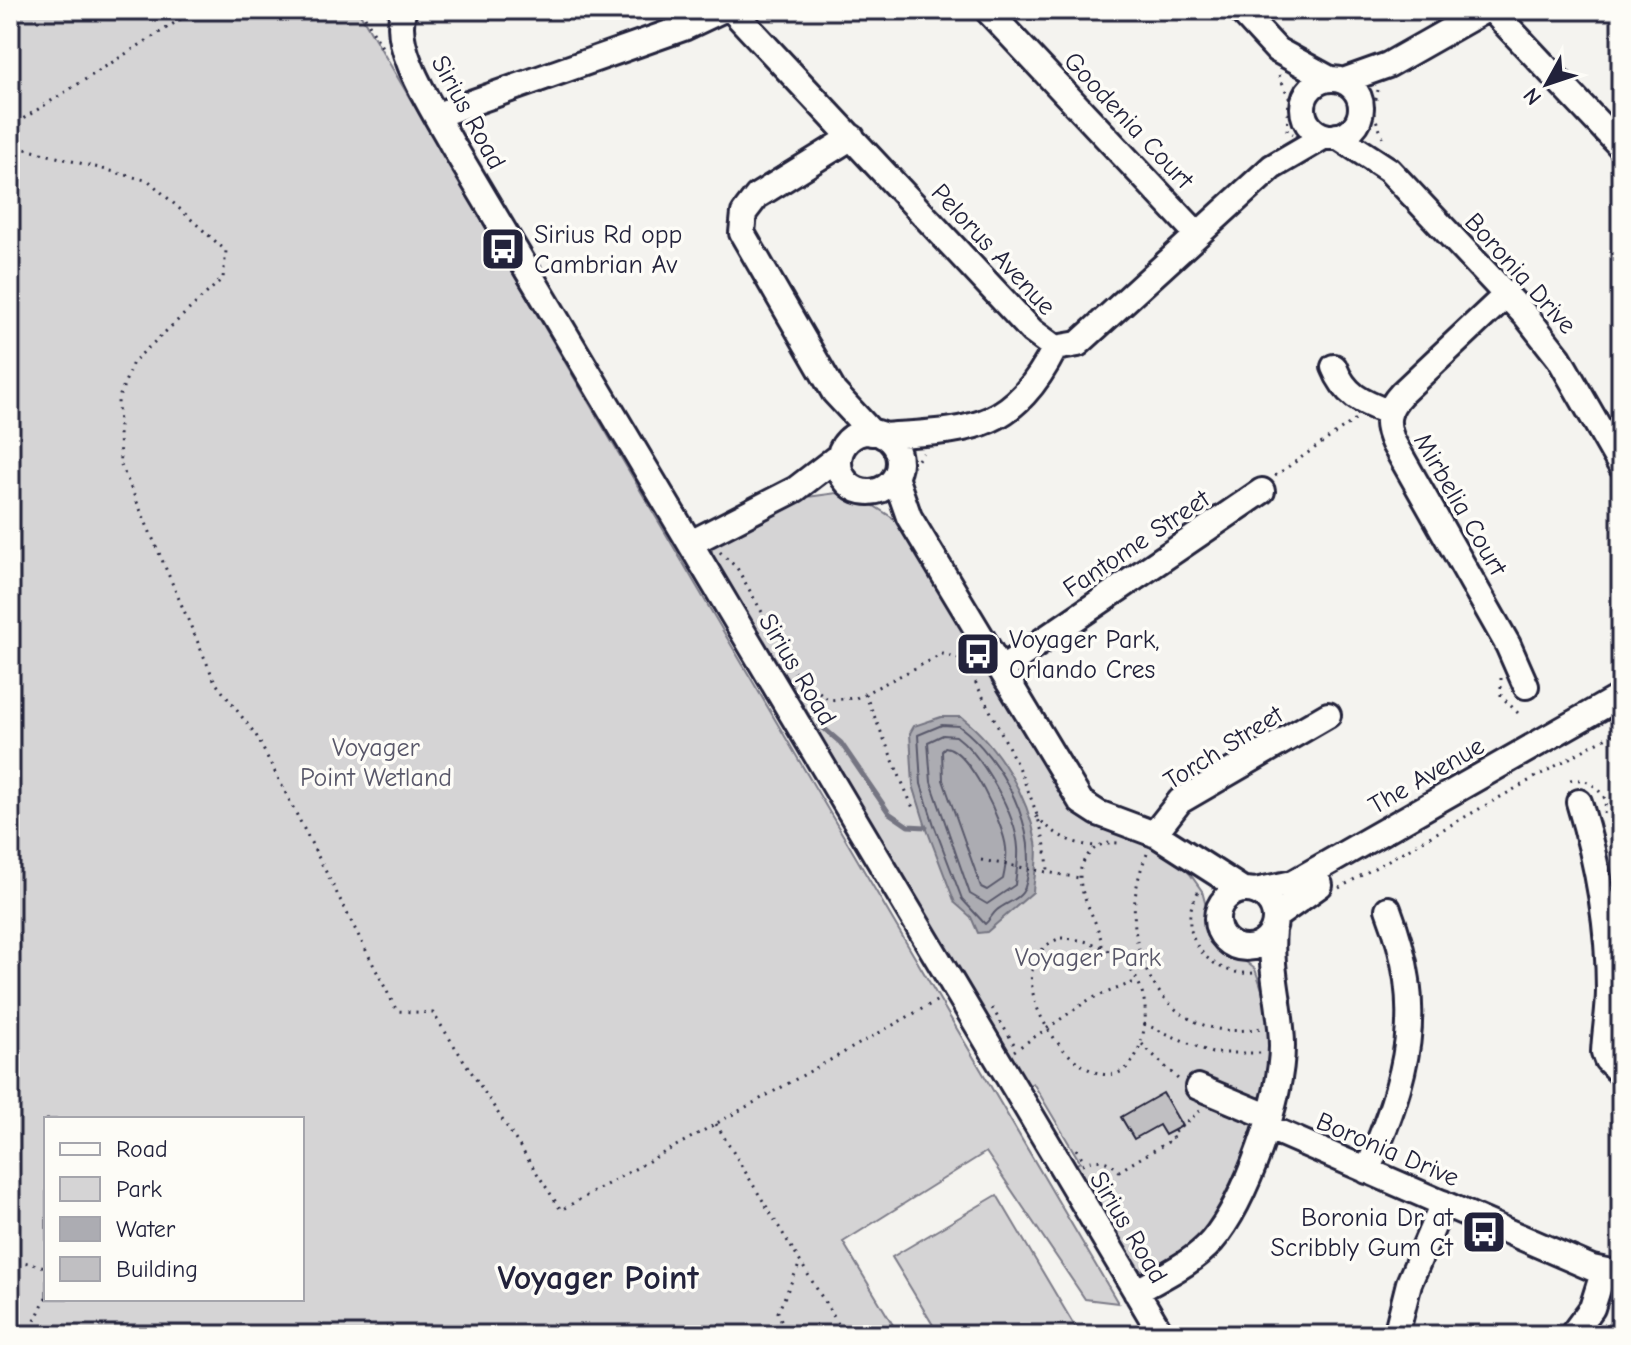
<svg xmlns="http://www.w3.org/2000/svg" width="1631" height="1345" font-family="'Comic Neue',sans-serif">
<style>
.green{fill:#d5d4d5;stroke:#7c7b88;stroke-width:2;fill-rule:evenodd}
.water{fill:#acacb2;stroke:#757582;stroke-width:2}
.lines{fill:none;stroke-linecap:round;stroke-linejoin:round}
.shore{stroke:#59596b;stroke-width:2}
.stream{stroke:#757582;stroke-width:5}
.building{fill:#c0bfc2;stroke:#22223b;stroke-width:2}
.minor-casing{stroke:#22223b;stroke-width:30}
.path{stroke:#22223b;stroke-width:3;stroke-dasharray:2 6;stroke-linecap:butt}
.minor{stroke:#fdfcf7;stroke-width:24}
.labels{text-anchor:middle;stroke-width:7;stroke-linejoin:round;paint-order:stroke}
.street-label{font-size:26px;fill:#22223b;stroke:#fdfcf7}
.poi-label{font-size:26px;fill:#22223b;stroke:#fdfcf7;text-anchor:start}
.park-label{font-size:26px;fill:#585769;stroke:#fdfcf7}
.district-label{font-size:34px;font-weight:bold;fill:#22223b;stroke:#fdfcf7}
</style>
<rect width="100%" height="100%" fill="#f4f3ef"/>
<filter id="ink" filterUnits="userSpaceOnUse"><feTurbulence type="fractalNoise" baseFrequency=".0125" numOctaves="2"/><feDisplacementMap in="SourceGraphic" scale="16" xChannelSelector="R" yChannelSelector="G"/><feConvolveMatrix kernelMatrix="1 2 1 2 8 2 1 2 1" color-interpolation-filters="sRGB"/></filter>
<g filter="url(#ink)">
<path class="green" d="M10,10H358L1118,1303L1085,1299L986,1152L843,1242L899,1335H10ZM302,1119V1299H46V1119Z
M837,493L860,497L896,520L1070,802L1179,863L1190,874L1202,891L1214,937L1255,969L1271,1015L1273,1071L1256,1127L1219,1213L1203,1238L1157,1269L1140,1270L1123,1259L1069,1169L1080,1162L1033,1083L1022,1089L716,572L711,555L714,540L800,498Z
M997,1195L1080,1335H939L892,1257Z"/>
<path class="water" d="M941,717H961C998,745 1028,796 1036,842C1039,857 1034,876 1033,892L987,932L978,933L971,917L955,903L926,827L913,785L910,733L914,726Z"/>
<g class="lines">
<path class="shore" d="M942,725L959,726C1001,757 1042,833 1025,887C1021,900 1006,902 997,910C992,914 990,920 985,924L962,899L934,825L921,784L918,735Z
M943,735L956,736C982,755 1016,814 1018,848C1019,860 1016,873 1015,885L987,904L970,894L931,782L928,742Z
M945,747C969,749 1004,825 1006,848C1007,857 1005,870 1003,879L987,890L981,887L943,780L942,751Z"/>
<path class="stream" d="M820,725L841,743L889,813L908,826L926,827"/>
</g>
<path class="building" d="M1163,1093L1182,1126L1165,1135L1159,1125L1134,1139L1121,1117Z"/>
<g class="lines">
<g class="minor-casing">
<path id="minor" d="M404,10C389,46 435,112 452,144L1162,1335
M732,10L1032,331L1055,348L1078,344L1272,167L1325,136
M987,10L1197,234
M1240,10L1277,50L1330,79
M1492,10L1621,147
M1303 108a29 29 0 1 1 58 0a29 29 0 1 1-58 0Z
M1343,81L1388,65L1485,10
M437,115L686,27L722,10
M1337,136L1389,170L1527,317L1559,358L1621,466
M852,137L757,196L744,213L742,233L834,392L872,433
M1507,294L1402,393C1386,410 1384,423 1394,444L1508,645L1526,686
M1334,367C1345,395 1361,402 1388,412
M839 462a30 30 0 1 1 60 0a30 30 0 1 1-60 0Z
M883,436C968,430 1011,434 1055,348
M895,477L909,517L1081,802L1098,813L1157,835L1243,890
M691,543L796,489L840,455
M1001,669L1262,491
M1579,802C1598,864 1609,925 1609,990C1609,1011 1605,1031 1604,1052L1607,1060L1621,1074
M1154,834L1180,801L1328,715
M1217 919a29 29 0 1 1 58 0a29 29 0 1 1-58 0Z
M1255,891L1293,883L1621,696
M1275,917L1320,885
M1198,1087L1270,1117
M1267,1127L1592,1268L1621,1274
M1367,1171C1408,1075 1427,1011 1388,909
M1136,1292C1161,1277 1192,1264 1212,1241C1246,1201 1282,1099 1282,1046C1282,1007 1269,970 1273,930
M1396,1335L1409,1283L1443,1203
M1572,1335L1592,1308L1603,1273"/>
</g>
<path class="path" d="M361,10L383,49
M1279,75L1289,98L1287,131L1293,134
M1378,90L1373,112L1385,143
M10,127L195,10
M10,145L149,181L226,251L223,278L133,362L118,400L120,463L215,682L256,735L397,1011L433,1013L561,1210L938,1000
M913,466L923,453
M1275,476L1356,419
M1612,483L1621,497
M720,552L737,568L763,614L785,639L793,671L829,700L856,698L943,654L965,661C994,722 1046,805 1048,872
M1501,678V696L1518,713
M865,694L913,808
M1570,780C1589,778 1596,786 1606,800L1604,814
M1036,816C1054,834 1069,844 1095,846
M1147,854C1109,938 1159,1049 1261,1028
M981,860L1079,878
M1339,888L1621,729
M1198,892C1173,933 1209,977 1253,973
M1061,938C1121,940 1160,985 1140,1045C1109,1143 972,969 1061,938Z
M1102,946C1099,915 1063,880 1090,853C1098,844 1106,842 1118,843
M992,1008L1017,1049
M1144,1024L1212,1053H1262
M1142,1044L1179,1080
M1014,1051L1090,999L1137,981
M716,1124L845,1335
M1076,1149L1085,1162
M1082,1164C1097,1158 1107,1159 1119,1171L1173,1139L1171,1135L1200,1111
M10,1259L46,1267
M36,1335L32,1327L46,1297
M787,1335L778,1312L799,1265"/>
<use href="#minor" class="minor"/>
</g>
</g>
<defs>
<g id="bus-square" transform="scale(2.3)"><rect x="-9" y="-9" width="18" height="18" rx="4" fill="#22223b" stroke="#fdfcf7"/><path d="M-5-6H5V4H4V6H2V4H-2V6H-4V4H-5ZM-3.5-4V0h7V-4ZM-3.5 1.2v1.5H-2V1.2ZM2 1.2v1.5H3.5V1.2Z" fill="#fff"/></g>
</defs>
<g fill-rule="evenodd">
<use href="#bus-square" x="503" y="249"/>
<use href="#bus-square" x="978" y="654"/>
<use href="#bus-square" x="1484" y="1232"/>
</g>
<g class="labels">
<g class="street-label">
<text transform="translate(469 112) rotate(61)" y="9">Sirius Road</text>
<text transform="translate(1129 120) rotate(47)" y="9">Goodenia Court</text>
<text transform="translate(994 249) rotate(47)" y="9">Pelorus Avenue</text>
<text transform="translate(1521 273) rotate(48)" y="9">Boronia Drive</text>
<text transform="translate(1461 504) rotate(60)" y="9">Mirbelia Court</text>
<text transform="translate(1136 543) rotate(-34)" y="9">Fantome Street</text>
<text transform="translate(798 669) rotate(59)" y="9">Sirius Road</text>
<text transform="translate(1223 747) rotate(-32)" y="9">Torch Street</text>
<text transform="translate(1426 775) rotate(-30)" y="9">The Avenue</text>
<text transform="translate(1388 1149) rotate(23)" y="9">Boronia Drive</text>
<text transform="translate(1129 1227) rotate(59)" y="9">Sirius Road</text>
</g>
<g class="poi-label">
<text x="534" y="243">Sirius Rd opp<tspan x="534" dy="30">Cambrian Av</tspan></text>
<text x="1009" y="648">Voyager Park,<tspan x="1009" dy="30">Orlando Cres</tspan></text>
<text x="1453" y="1226" text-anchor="end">Boronia Dr at<tspan x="1453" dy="30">Scribbly Gum Ct</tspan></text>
</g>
<g class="park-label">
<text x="376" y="756">Voyager<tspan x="376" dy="30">Point Wetland</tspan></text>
<text x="1088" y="966">Voyager Park</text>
</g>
<g class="district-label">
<text x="598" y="1289">Voyager Point</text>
</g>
</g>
<rect width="1631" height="1345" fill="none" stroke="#fdfcf7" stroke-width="40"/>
<rect x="20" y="20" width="1591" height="1305" fill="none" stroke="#22223b" stroke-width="3" filter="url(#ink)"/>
<rect x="44" y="1117" width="260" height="184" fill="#fdfcf7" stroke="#a5a5ac" stroke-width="2"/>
<rect x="60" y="1143" width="40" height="12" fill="#fdfcf7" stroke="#a5a5ac" stroke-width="2"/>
<text x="116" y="1157" font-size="24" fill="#22223b">Road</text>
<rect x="60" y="1177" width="40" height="24" fill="#d5d4d5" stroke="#a5a5ac" stroke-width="2"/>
<text x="116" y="1197" font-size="24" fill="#22223b">Park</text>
<rect x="60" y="1217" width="40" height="24" fill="#acacb2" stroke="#a5a5ac" stroke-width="2"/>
<text x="116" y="1237" font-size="24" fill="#22223b">Water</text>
<rect x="60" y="1257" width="40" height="24" fill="#c0bfc2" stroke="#a5a5ac" stroke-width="2"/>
<text x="116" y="1277" font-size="24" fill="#22223b">Building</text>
<g transform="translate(1547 84) rotate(230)" stroke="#fdfcf7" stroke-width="6" paint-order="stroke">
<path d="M0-6L14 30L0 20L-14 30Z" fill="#22223b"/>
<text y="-12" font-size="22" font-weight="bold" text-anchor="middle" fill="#22223b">N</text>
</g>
</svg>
